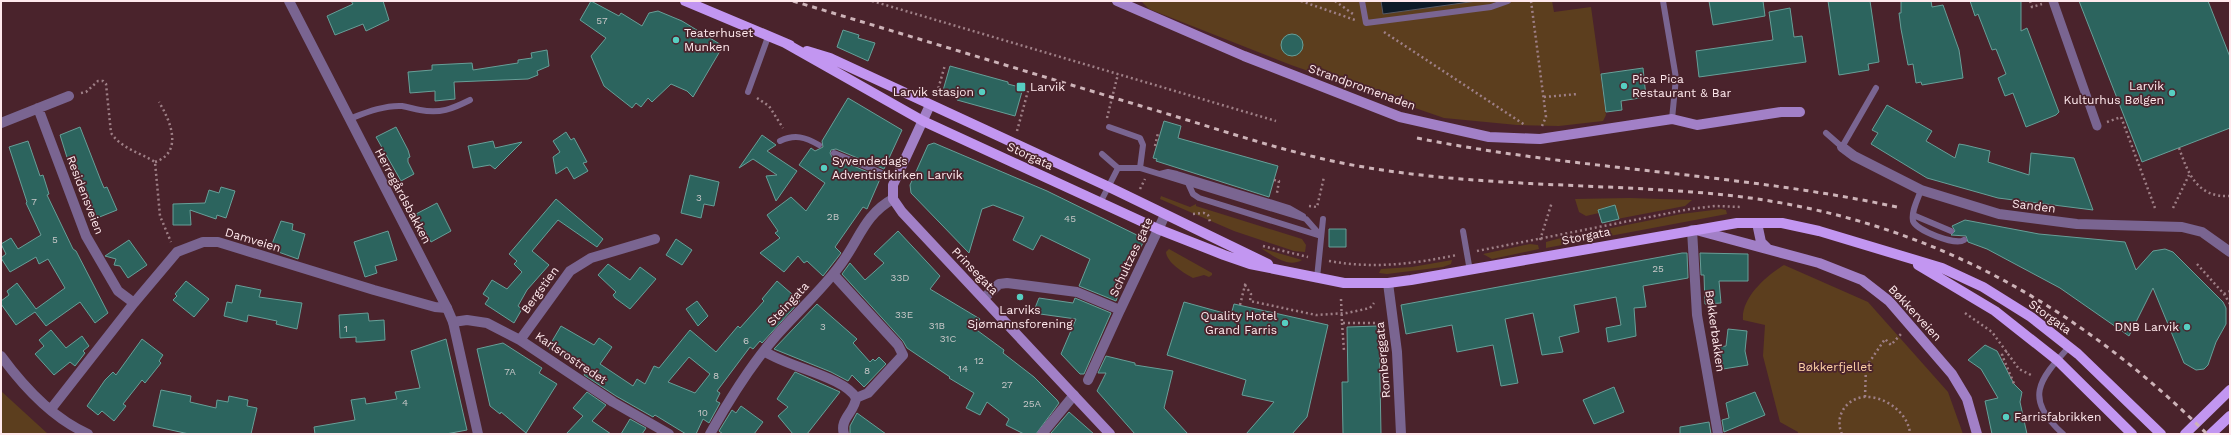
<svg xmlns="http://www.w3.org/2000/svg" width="2231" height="435" font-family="'Work Sans',sans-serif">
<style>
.green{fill:#5c3e1e}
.water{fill:#0d1b28;stroke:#565963}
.building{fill:#2c645e;stroke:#679f98;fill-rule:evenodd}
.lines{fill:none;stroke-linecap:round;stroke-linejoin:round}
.path{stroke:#9e7f86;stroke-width:2.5;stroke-dasharray:2 3;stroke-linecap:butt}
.service{stroke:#7a6591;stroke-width:6}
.pedestrian{stroke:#7a6591;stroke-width:9}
.minor{stroke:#7a6591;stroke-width:10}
.tertiary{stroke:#7a6591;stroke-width:10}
.secondary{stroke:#a280c7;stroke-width:10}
.primary{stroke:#c296f1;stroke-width:10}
.rail{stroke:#cdb3b8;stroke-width:3;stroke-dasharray:5 5;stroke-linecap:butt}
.poi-dot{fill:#57cec1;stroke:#4a232c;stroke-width:1.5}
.labels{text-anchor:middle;stroke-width:3.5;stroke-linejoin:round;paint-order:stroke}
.number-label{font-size:10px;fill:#cac8c9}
.poi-label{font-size:12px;fill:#ffe9ed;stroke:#4a232c;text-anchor:start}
.street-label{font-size:12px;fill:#ffe9ed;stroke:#4a232c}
.park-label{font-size:12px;fill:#ffd2a7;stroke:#4a232c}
</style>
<rect width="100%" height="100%" fill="#4a232c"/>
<path class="green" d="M1141,1H1381L1383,14L1477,1H1552L1554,12L1591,7L1606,115L1603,121L1559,126L1517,125L1444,118L1291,65L1149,9Z
M1161,196L1190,207L1196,204V206L1302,239L1306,245L1305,252L1294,251L1234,231L1160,199Z
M1630,198L1692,200L1685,206L1617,219L1614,206L1600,209L1599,213L1586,216L1579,212L1575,199Z
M1721,209L1726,210L1727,214L1546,248V242L1557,239L1681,214Z
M1530,244L1538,245L1539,249L1492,259L1483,254Z
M1261,248L1302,260C1288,268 1273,256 1261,248Z
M1169,249L1212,273V275L1209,277L1204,275L1193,278C1184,273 1167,263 1166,252Z
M1452,260L1451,264L1443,267L1387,274L1379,273L1381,269L1412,267Z
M1784,265L1868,302L1948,392L1963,434H1798V432L1780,422L1763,356L1765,325L1743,320C1741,298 1766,276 1784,265Z
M1,391L48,434H1Z"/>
<path class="water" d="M1381,1H1477L1383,14Z"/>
<path class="building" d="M351,1H383L389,20L366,31L363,24L335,35L327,16L353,4Z
M591,1L619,16L621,13L642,26L649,13L658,11L682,21L723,46L693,97L687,91L671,84L652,102L648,98L641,107L636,103L632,108L604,86L591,56L606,38L580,20Z
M1709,1H1763L1765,16L1713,25Z
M1828,1H1870L1879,62L1868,64L1869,70L1839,75Z
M1901,1H1931L1932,7L1943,5L1959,50L1963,78L1922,85L1921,82L1916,83L1913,64L1908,65L1901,29L1899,13H1901Z
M1970,1H2021V31L2027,28L2059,112L2056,115L2026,127L2013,93L2005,96L1998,78L2006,74L1996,49L1992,50L1978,14L1975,16Z
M2079,1H2208L2230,57V128L2142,162Z
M1790,8L1794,37L1802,36L1806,62L1699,77L1696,51L1773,40L1769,12Z
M843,30L859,35L858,38L875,43L868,61L837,47Z
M1281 45a11 11 0 1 1 22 0a11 11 0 1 1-22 0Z
M547,50L549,66L537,71L538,75L528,79L454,82L455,99L435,101V91L410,93L408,72L432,70V65L472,63L473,70L518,63V60L532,58L531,53Z
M950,66L1008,82V84L1023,88L1015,116L957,100V98L942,94Z
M1643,68L1646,97L1621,101L1622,110L1606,112L1601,74Z
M848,98L902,130L884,169L836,149L831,150L830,153L832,157L880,177V179L867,209L863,207L835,247L841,253L823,276L807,261L804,263L798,256L784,272L760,253L780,238L775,233L778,231L767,215L791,197L806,211L825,183L799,165L811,148L815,151L823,147L822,141Z
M1887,105L1932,131L1926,141L1955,158L1959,144L1965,145L1990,151L1988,162L2029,175L2031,153L2074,158L2093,210L1998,198L1927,178L1871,144L1878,133L1872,130Z
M1164,121L1181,126L1178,138L1278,166L1269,197L1156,161L1157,159L1153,158Z
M80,127L101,181L104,188L107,187L117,210L97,218L76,164L70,167L60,135Z
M396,127L408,150L410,157L408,158V162L414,174L401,181L376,137Z
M566,132L571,140L574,138L587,162L583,163L588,171L574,179L567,167L556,174L553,157L560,152L553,141Z
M762,135L776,145L767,151L797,171L776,201L766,176L777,175L753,159L739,168Z
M28,141L40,176L43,175L49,194L47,195L73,249L76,251L108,313L95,323L80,302L46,326L35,312L16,325L1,304V301L9,295L7,291L17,283L36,309L65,288L48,259L39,264L36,257L10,272L1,258L6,254L1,244L11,238L18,249L41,235L26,203L27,202L9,147Z
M493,141L495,148L522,142L495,169L490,165L473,168L468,146Z
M934,143L1047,191L1145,239L1132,264L1130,263L1116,301L1079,286L1090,259L1041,235L1033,250L1013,240L1024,217L993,205L982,209L969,253L911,193L910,185L928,145Z
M690,175L719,182L714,206L704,204L701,218L681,213Z
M221,187L235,191L226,218L217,215L216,219L190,210L191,225H173V204L205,203L209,190L219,193Z
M556,199L603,239L597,247L558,220L532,251L549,265L527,290L518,306L522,309L514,323L485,304L489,298L483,294L492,280L507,289L522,272L514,264L517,261L509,254Z
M437,203L451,231L431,242L416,214Z
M1615,205L1619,219L1602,223L1598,210Z
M1965,220L2039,234L2125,242L2136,270L2153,251L2165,249L2173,252L2223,302L2226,308V324L2216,342L2208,365L2204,369L2196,370L2184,363L2153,288L2129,336L2060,288L1987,249L1968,242L1966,236L1951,235L1955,231L1952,226Z
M281,221L293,224L292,230L305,234L298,259L270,249Z
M1329,229H1346V247H1329Z
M388,231L397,260L375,266L377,273L365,277L354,242Z
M898,231L940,276L930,289L980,319L974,328L1004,350L1003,353L1034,377L1057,400L1059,403L1036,434H1024L1006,425L1009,419L987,402L980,415L966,408L974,393L949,378L950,377L907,348L903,341L842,274L850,263L865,280L884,263L874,254Z
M676,239L692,250L682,265L666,255Z
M129,240L147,265L128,278L120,266L114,265L116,259L105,256Z
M1682,253H1687L1688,278L1643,286L1646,307L1634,308L1636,336L1608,342L1606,328L1621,325L1616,297L1574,305L1579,332L1559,337L1563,352L1542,355L1533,313L1505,319L1518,383L1501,386L1493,345L1457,352L1452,325L1406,334L1401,305Z
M1700,253L1748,254V281H1719L1721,303L1705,304L1704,275H1701Z
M608,264L630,280L640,267L656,279L630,309L615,298L613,295L616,292L598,275Z
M186,281L209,299L194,317L173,300L177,296L175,294Z
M777,281L800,301L762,343L760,341L753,349L750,347L717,391L720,393L716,401L720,403L709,423L703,419L696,434H686L655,415L653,417L616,396L584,375L587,370L548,348L561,326L594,345L599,338L612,347L600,364L633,386L637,379L645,384L654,366L659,368L690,330L716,352L738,326L740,328L764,301L762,299ZM689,357L710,374L695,393L668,382Z
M236,285L261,290L259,297L302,303L297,329L276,324L277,321L248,315L247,322L224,316L227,302L232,303Z
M1039,298L1073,303L1075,298L1111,313L1084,374H1080L1061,354L1076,319L1033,313Z
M697,301L708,316L698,326L686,309Z
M1184,302L1231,315L1234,304L1328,325L1307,417L1292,434H1246L1274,402L1242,395L1246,380L1167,355Z
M817,304L857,339L853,343L870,362L873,359L875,361L879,357L886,364L864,387L852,375L848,381L831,372L774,349Z
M368,313L369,321L384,320L385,340L361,342H356V337L340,338L339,315Z
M1379,326L1381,434H1343L1342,382H1348L1347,327Z
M1728,329L1747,331L1745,351L1748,365L1723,369L1719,347L1726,346Z
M51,330L66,348L82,336L89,346L83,351L85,353L75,366L70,362L54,375L35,354L44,346L39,340Z
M142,339L163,355L159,361L161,363L145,383L142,380L123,404L126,406L114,421L102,411L98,415L87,406L105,380L113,372L116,375Z
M446,339L467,430L446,434H315L314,427L355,420L351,400L365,398L366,404L397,399L395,392L420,388L411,351Z
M503,343L542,368L539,373L557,384L526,433L501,412L500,414L490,406L477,349Z
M1985,345L1997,351L2014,384L2022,392L2020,402L2027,434H1992L1985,401L1998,398L1981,369L1968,360Z
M1106,356L1135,363V365L1173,371L1164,408L1188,434H1135L1097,391L1106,373H1098Z
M795,372L840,392L807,434H793L778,416L788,407L777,399Z
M1614,387L1624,412L1594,424L1583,400Z
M161,390L191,396L190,402L216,408L217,400L228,402L229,396L248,400L247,406L257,408L251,434H189L153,426Z
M587,392L606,405L592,421L611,434H566L583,416L573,408Z
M1755,392L1765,415L1724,432L1722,420L1729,418L1726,403Z
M741,406L763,422L754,434H723L719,431L732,410L736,413Z
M1069,412L1094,434H1053L1051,433Z
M857,413L886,434H850V426Z
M630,419L646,428L642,434H621Z
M1709,422L1711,434H1680V427Z"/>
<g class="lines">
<path class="path" d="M872,1L1276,121
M1301,1L1355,20
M1335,1L1353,14
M1531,1L1546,117L1542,126
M2030,1L2032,7L2042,4
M1384,32L1525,125
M81,93L86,92L98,81H103L106,84L111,133C122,149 139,152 155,162L160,216L171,242
M937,93L945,65
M1544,97L1578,94
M757,98L769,106L783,128
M1107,118L1118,74
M2107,122L2121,117L2155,208
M1017,131L1028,91
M1155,146L1158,133
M2179,148C2188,173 2197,198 2230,196
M155,162C184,152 170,120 159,102
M1274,180L1279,181L1277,193
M1140,189L1145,179
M1309,206L1317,207L1324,177
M2173,208L2189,175
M1193,214L1204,213L1208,215L1210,222
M1540,240L1552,202
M1263,246L1308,257
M1477,251L1690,209L1715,206L1742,207
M1329,261C1374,269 1412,264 1457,255
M2197,264L2224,294L2230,304
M1245,285L1251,294L1250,301L1316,315L1347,313L1370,308L1374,303
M2224,294L2230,291
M1341,299L1342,323H1382
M1240,305L1246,281
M1965,313L1992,332L2019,369L2033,376
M1342,323L1344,351
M2007,351L2002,355L2015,386
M1865,397L1866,367L1885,339L1891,345L1901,334
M1842,434C1833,415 1849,395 1869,397C1888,398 1909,415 1910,434"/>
<path class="service" d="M1362,1L1366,23L1491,7L1508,1
M1663,1L1676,78L1672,119
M748,92L768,37
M349,119C365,113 384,105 402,106C408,107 414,109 420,110C440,114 452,109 470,100
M1109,127L1140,138L1143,145L1140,168
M1826,133L1842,147L1876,88
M780,141C795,134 805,137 819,145
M834,153L896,179
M1102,154L1118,168H1140L1306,219L1321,236
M1160,174L1168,172L1177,174L1289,208L1303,216
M1188,183L1193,194L1199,198L1321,236
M1921,190C1918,199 1911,211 1913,221C1916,230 1955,246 1964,240
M1100,203L1118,168
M1913,215L1951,231
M1463,231L1470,271
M1317,278L1323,219
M2063,434C2024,398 2038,381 2069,347"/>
<path class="pedestrian" d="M2053,1L2097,126"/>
<path class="minor" d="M38,108L86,236L118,291L134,303
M1,123L69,96
M1692,230L1697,315L1718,434
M833,274L898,345L903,355L868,393L856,398
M1388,283L1397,352L1401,434
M984,298L999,284L1007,283L1077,292L1120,310L1165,215
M453,322L467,320L487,323L520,340L613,402L669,434
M520,340L570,271L591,258L655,239
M764,351C787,367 845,377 856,398C855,412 839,419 844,434
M1,356C23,386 54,419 88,434
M1088,380L1120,310
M51,409L134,303L177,252L203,242H218L374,290L435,307L447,308
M710,434C729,400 750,366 776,336C797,312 822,290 841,264C859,240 865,214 893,199
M1042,434L1074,395"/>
<path class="tertiary" d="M289,1L447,308L453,322L478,434
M1842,147L1854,156L1921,190L1999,214L2077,224L2182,227L2202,232L2230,252"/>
<path class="secondary" d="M1117,1L1244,56L1400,117L1489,137L1540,139L1672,119L1697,125L1781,112H1800
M930,105L893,185V199L902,212L1110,434
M1757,223L1761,242L1768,249
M1696,230L1819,263L1862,280L1889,301L1952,374L1967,399L1977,434"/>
<path class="primary" d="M685,1L790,45
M785,43L923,121L1158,229L1224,255L1250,264L1344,283H1388L1411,280L1737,223H1782L1819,231L1942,268L1983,287L2031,317L2078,354L2161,434
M807,51L830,58L1109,187L1268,264
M1918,265L1995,311L2057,360L2132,434
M2185,434L2230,390
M2211,434L2230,416"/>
<path class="rail" d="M793,1C909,36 1025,71 1141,106C1206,125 1271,148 1337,162C1454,186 1574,183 1692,192C1897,206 2062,290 2207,434
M1417,138C1576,170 1739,173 1897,207"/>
</g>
<g class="poi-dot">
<circle cx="676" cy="40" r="4"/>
<circle cx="1624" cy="86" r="4"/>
<rect x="1016" y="82" width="10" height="10" rx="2"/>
<circle cx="982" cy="92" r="4"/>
<circle cx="2172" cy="93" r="4"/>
<circle cx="824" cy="168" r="4"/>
<circle cx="1020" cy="297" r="4"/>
<circle cx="1285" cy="323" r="4"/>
<circle cx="2187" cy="327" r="4"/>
<circle cx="2006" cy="417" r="4"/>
</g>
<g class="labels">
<g class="number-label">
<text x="602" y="24">57</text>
<text x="699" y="201">3</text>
<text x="34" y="205">7</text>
<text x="833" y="220">2B</text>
<text x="1070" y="222">45</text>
<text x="55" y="243">5</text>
<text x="1658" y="272">25</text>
<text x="900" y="281">33D</text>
<text x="904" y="318">33E</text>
<text x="937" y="329">31B</text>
<text x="823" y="330">3</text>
<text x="346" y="332">1</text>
<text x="948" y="342">31C</text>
<text x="746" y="344">6</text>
<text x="979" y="364">12</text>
<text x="963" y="372">14</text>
<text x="867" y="374">8</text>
<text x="510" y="375">7A</text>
<text x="716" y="379">8</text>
<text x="1007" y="388">27</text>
<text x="405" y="406">4</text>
<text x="1032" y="407">25A</text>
<text x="703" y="416">10</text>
</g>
<g class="poi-label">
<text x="684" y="37">Teaterhuset<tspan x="684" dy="14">Munken</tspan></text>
<text x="1632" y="83">Pica Pica<tspan x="1632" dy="14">Restaurant &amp; Bar</tspan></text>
<text x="2164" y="90" text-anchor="end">Larvik<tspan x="2164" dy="14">Kulturhus Bølgen</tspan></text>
<text x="1030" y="91">Larvik</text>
<text x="974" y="96" text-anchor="end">Larvik stasjon</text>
<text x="832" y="165">Syvendedags<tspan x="832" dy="14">Adventistkirken Larvik</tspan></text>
<text x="1020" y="314" text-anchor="middle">Larviks<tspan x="1020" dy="14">Sjømannsforening</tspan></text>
<text x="1277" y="320" text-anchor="end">Quality Hotel<tspan x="1277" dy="14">Grand Farris</tspan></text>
<text x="2179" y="331" text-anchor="end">DNB Larvik</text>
<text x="2014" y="421">Farrisfabrikken</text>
</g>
<g class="street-label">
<text transform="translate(1362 87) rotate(20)" y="4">Strandpromenaden</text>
<text transform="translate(1030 156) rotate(25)" y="4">Storgata</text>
<text transform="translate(85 195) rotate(69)" y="4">Residensveien</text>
<text transform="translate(403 196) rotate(62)" y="4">Herregårdsbakken</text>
<text transform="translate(2034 206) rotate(7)" y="4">Sanden</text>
<text transform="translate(1586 236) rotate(-11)" y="4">Storgata</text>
<text transform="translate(253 240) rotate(17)" y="4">Damveien</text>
<text transform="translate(1131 257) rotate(-65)" y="4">Schultzes gate</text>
<text transform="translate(975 271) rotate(46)" y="4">Prinsegata</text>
<text transform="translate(540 290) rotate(-54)" y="4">Bergstien</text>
<text transform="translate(788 304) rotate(-47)" y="4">Steingata</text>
<text transform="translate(1915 313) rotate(47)" y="4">Bøkkerveien</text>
<text transform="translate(2050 317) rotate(36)" y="4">Storgata</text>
<text transform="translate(1715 331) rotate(82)" y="4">Bøkkerbakken</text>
<text transform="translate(571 358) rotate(34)" y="4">Karlsrostredet</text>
<text transform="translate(1383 360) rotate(-95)" y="4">Romberggata</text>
</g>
<g class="park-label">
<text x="1835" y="371">Bøkkerfjellet</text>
</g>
</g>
<rect width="2231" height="435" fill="none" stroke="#ffe9ed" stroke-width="4"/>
</svg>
